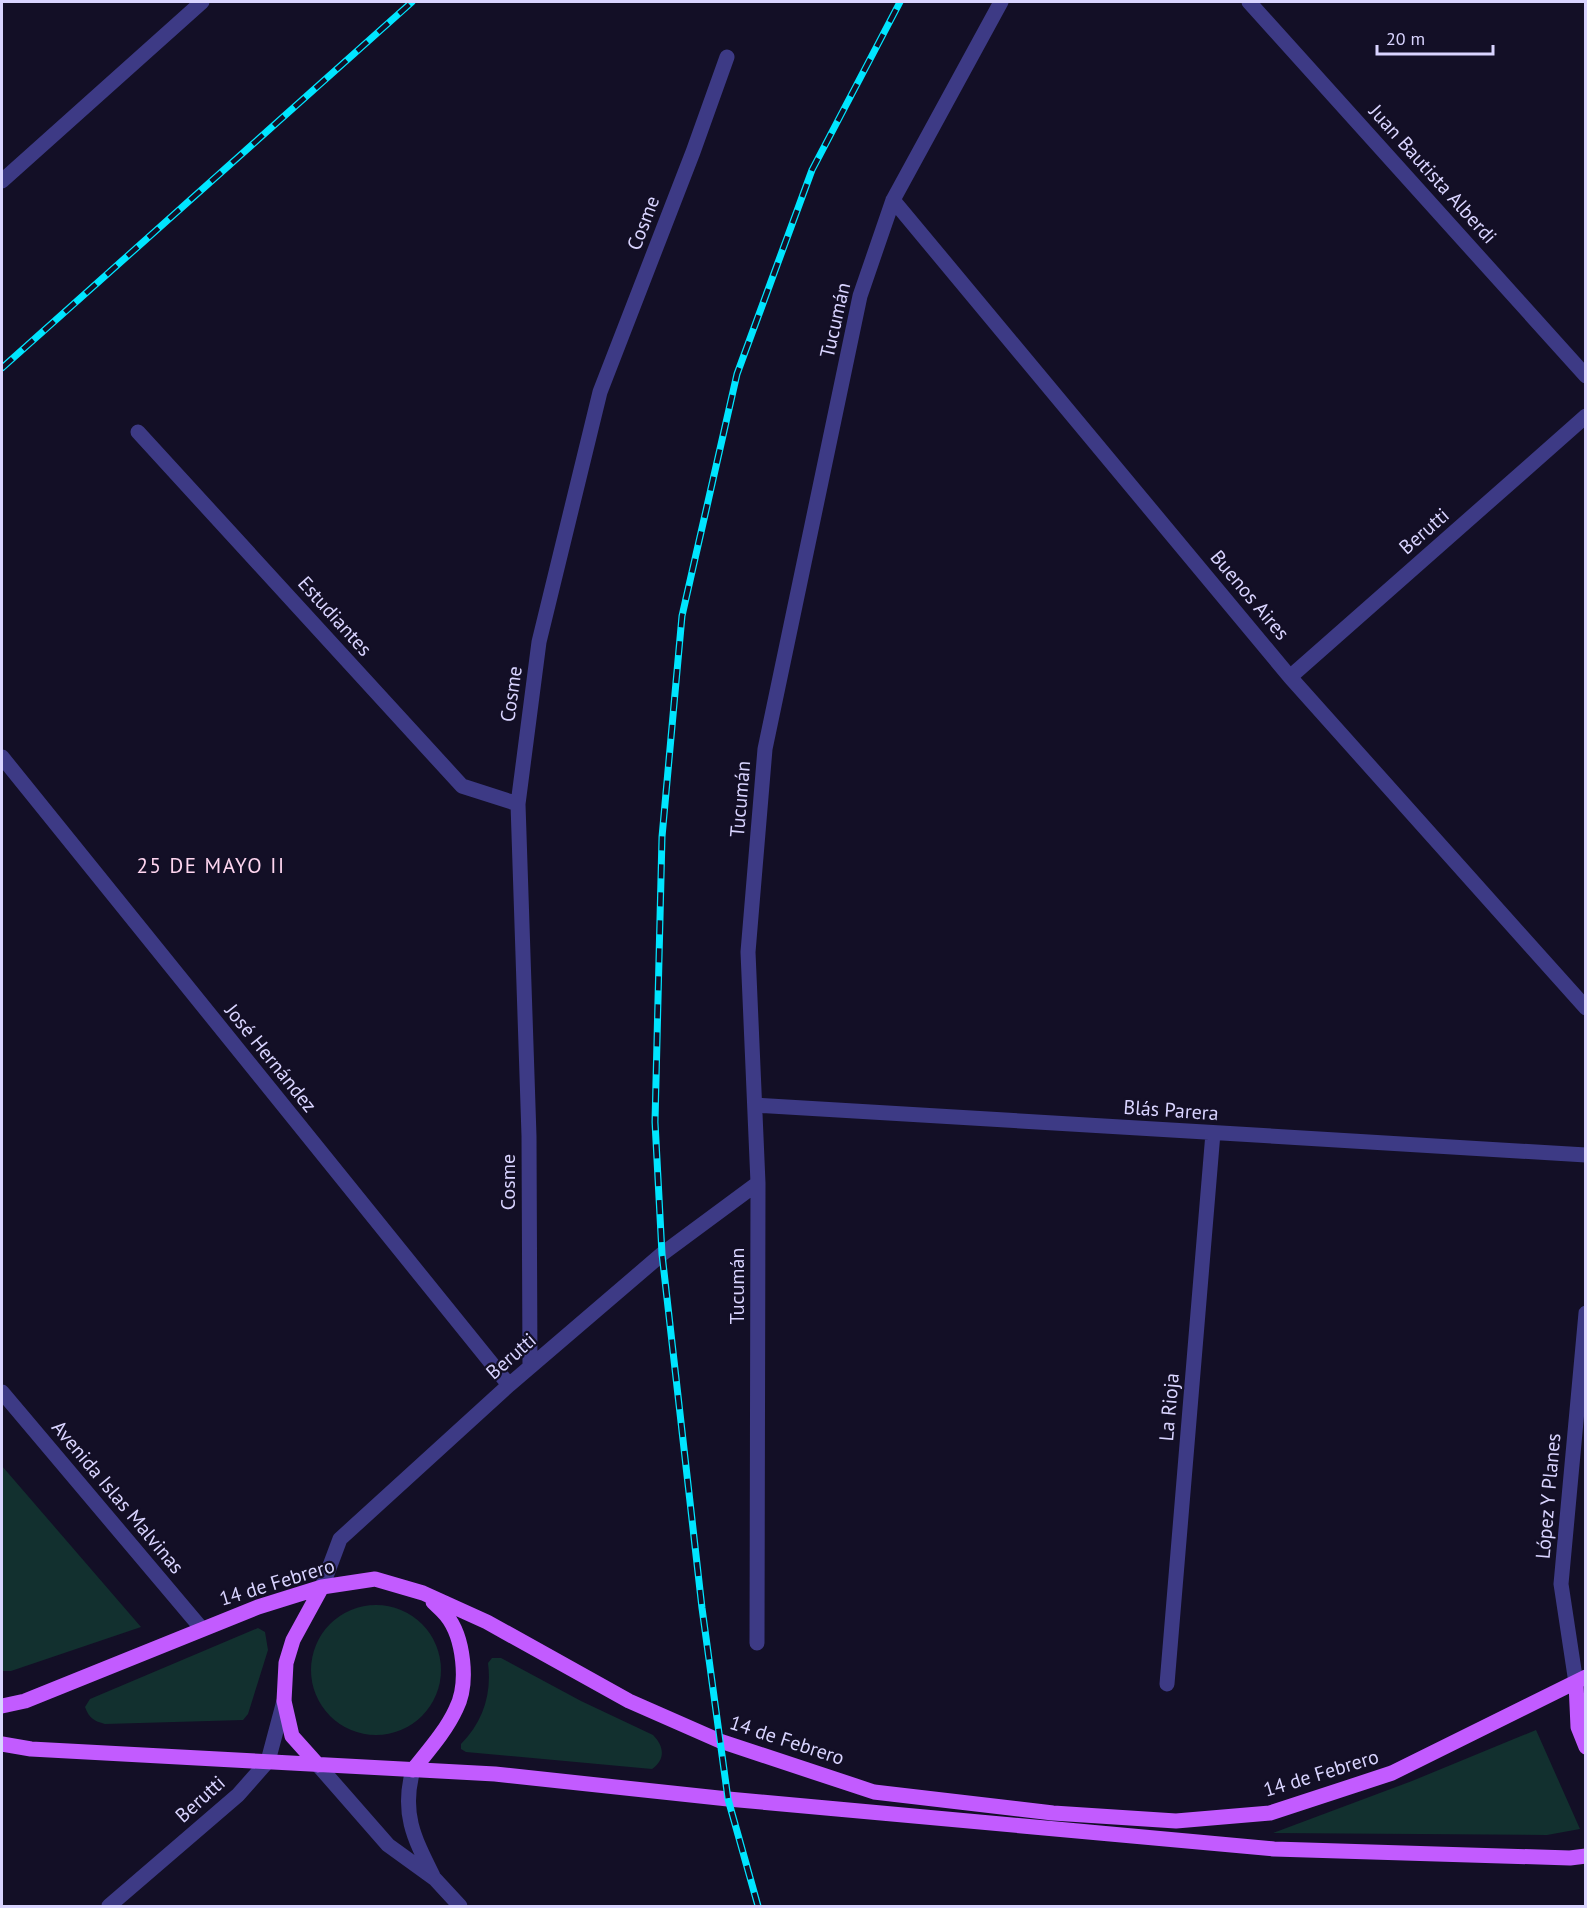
<svg xmlns="http://www.w3.org/2000/svg" width="1587" height="1908" font-family="'PT Sans',sans-serif">
<style>
.green{fill:#12302f}
.lines{fill:none;stroke-linecap:round;stroke-linejoin:round}
.minor{stroke:#3d3a85;stroke-width:15}
.tertiary{stroke:#3d3a85;stroke-width:15}
.primary{stroke:#c25bff;stroke-width:15}
.rail-casing{stroke:#00e5ff;stroke-width:7}
.rail{stroke:#130f26;stroke-width:4.5;stroke-dasharray:14;stroke-linecap:butt}
.labels{text-anchor:middle;stroke-width:4.5;stroke-linejoin:round;paint-order:stroke}
.street-label{font-size:20px;fill:#d9d4ff;stroke:#130f26}
.neighbourhood-label{font-size:21px;letter-spacing:1.5px;fill:#ffd6f0;stroke:#130f26}
</style>
<rect width="100%" height="100%" fill="#130f26"/>
<path class="green" d="M2,1466L141,1627L11,1671H2Z
M311 1670a65 65 0 1 1 130 0a65 65 0 1 1-130 0Z
M258,1628L265,1632L268,1650L248,1714L243,1720L105,1724C94,1721 89,1718 85,1707L90,1699Z
M492,1658H501L581,1701L653,1735C664,1746 666,1759 652,1769L466,1752L461,1749V1744C483,1722 492,1694 488,1663Z
M1536,1730L1580,1829L1547,1835L1273,1833L1412,1781Z"/>
<g class="lines">
<path class="minor" d="M1249,2L1586,376
M2,181L202,2
M893,200L1290,677L1586,1008
M138,432L462,786L518,804
M1290,677L1586,416
M2,757L509,1385
M755,1105L1586,1155
M530,1367L529,1136L518,804L539,642L600,392L693,152L727,57
M2,1392L202,1629
M322,1587L340,1539L509,1385L662,1254L758,1183
M757,1643L758,1183L748,952L765,749L860,296L893,200L1001,2
M1576,1683L1561,1584L1586,1313
M1167,1684L1213,1133
M109,1906L238,1795L268,1761L284,1701"/>
<path class="tertiary" d="M318,1765L388,1845L435,1879L460,1906
M413,1770C401,1813 414,1838 433,1876"/>
<path class="primary" d="M1576,1683L1578,1727L1586,1747
M2,1706L25,1701L258,1607L322,1587L375,1579L423,1593L487,1622L629,1701L720,1741L874,1792L1053,1813L1176,1821L1270,1813L1392,1773L1586,1677
M2,1744L31,1749L495,1774L728,1799L1274,1849L1570,1858L1586,1856
M318,1765L292,1736L284,1701L286,1663L293,1640L322,1587
M413,1770C428,1751 446,1731 456,1709C469,1684 464,1637 446,1615C442,1610 437,1606 433,1602"/>
<g class="rail-casing">
<path id="rail" d="M2,368L412,2
M758,1906L728,1799L702,1608L662,1254L655,1122L662,837L682,616L737,374L812,170L900,2"/>
</g>
<use href="#rail" class="rail"/>
</g>
<g class="labels">
<g class="street-label">
<text transform="translate(1433 174) rotate(48)" y="7">Juan Bautista Alberdi</text>
<text transform="translate(643 223) rotate(-69)" y="7">Cosme</text>
<text transform="translate(835 320) rotate(-77)" y="7">Tucumán</text>
<text transform="translate(1424 531) rotate(-41)" y="7">Berutti</text>
<text transform="translate(1250 595) rotate(50)" y="7">Buenos Aires</text>
<text transform="translate(335 616) rotate(48)" y="7">Estudiantes</text>
<text transform="translate(511 694) rotate(-82)" y="7">Cosme</text>
<text transform="translate(740 799) rotate(-85)" y="7">Tucumán</text>
<text transform="translate(271 1058) rotate(51)" y="7">José Hernández</text>
<text transform="translate(1171 1110) rotate(4)" y="7">Blás Parera</text>
<text transform="translate(508 1182) rotate(-90)" y="7">Cosme</text>
<text transform="translate(737 1286) rotate(-90)" y="7">Tucumán</text>
<text transform="translate(511 1356) rotate(-41)" y="7">Berutti</text>
<text transform="translate(1169 1407) rotate(-85)" y="7">La Rioja</text>
<text transform="translate(1548 1496) rotate(-85)" y="7">López Y Planes</text>
<text transform="translate(118 1497) rotate(50)" y="7">Avenida Islas Malvinas</text>
<text transform="translate(277 1582) rotate(-17)" y="7">14 de Febrero</text>
<text transform="translate(787 1740) rotate(18)" y="7">14 de Febrero</text>
<text transform="translate(1321 1773) rotate(-17)" y="7">14 de Febrero</text>
<text transform="translate(200 1799) rotate(-42)" y="7">Berutti</text>
</g>
<g class="neighbourhood-label">
<text x="211" y="873">25 DE MAYO II</text>
</g>
</g>
<rect width="1587" height="1908" fill="none" stroke="#d9d4ff" stroke-width="6"/>
<path d="M1377 45v9h116v-9" fill="none" stroke="#d9d4ff" stroke-width="3"/>
<text x="1386" y="45" font-size="18" fill="#d9d4ff" stroke="#130f26" stroke-width="4.5" paint-order="stroke">20 m</text>
</svg>
